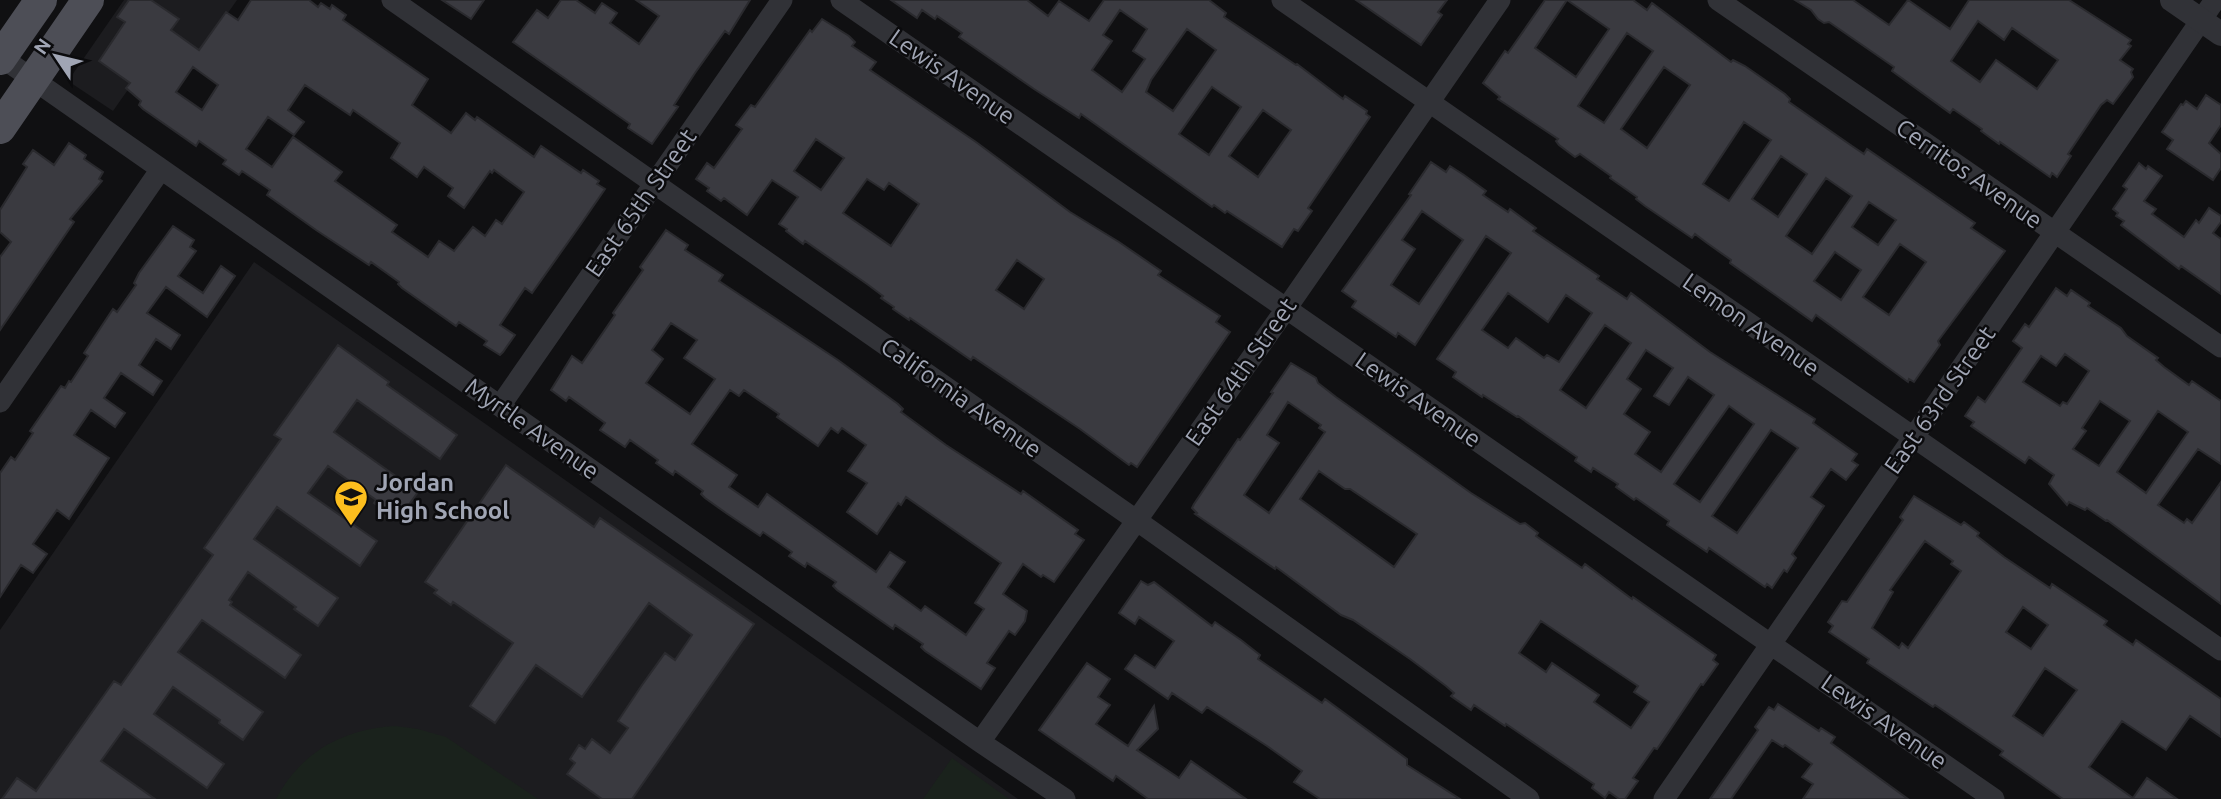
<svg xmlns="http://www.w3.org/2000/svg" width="2221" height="799" font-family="Ubuntu,sans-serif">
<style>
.built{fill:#1c1c1f}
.green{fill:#1a221c}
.building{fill:#3a3a40;stroke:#2a2a2e;stroke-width:2;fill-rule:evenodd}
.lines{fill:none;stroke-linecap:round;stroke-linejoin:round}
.minor{stroke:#313237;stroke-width:21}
.tertiary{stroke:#313237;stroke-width:24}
.primary{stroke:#4d4e56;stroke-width:32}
.labels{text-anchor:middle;stroke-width:5;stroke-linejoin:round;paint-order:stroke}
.street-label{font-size:24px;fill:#a0a5b4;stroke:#0b0b0d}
.poi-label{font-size:24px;font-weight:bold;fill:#a0a5b4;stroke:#0b0b0d;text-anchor:start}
</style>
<rect width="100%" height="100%" fill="#101012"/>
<path class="built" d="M124,0H237L190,67L158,47L113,111L68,81Z
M254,262L487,425L1018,799H0V630Z"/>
<path class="green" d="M395,726L418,729L446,737L538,799H276C301,752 343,729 395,726Z
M952,758L1009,799H923Z"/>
<path class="building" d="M129,0H151L179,19L171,30L199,50L226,12L238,20L251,0H309L318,7L321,3L330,9L332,5L346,15L343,20L428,79L412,105L451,133L466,113L475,120L477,117L534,157L541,146L581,173L583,170L599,181L597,184L605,189L581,224L532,293L525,288L500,325L515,335L503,352L500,355L484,345L487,341L459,322L456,326L402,288L398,284L399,282L371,262L369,265L316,230L267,195L270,190L242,171L239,175L223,164L226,160L199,141L196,146L143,109L139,105L141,101L126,88L130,83L99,61L125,22L117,17ZM193,67L218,85L202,110L176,92ZM305,85L350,115L353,110L400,143L391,158L417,177L424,167L453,188L448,196L464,208L490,171L492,173L494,170L524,192L502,224L496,220L485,236L473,227L454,251L439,241L428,257L392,232L397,225L335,181L342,172L293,137L272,167L246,149L268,117L294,135L304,122L288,110Z
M442,0H484L471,19Z
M561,0H576L595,13L602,3L617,13L610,23L639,44L659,16L636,0H750L729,34L725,31L695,73L674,105L678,107L652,144L628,128L630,124L513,42L537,10L548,18Z
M891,0H1027L1048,16L1059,1L1089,21L1104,0H1209L1226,13L1224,17L1296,65L1297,64L1343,99L1345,96L1367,111L1366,114L1370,117L1308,208L1312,211L1298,231L1294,229L1282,247L1227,211L1225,213L1214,205L1212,207L1081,114L1079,118L1034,89L959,37L962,33L937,16L935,19L922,10L917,18ZM1120,10L1147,29L1133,51L1145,59L1122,92L1092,70L1112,41L1103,35ZM1187,29L1216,50L1173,111L1146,92L1151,80ZM1212,87L1241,107L1209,155L1179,134ZM1263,110L1291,130L1258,177L1229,156Z
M1356,0H1447L1438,12L1442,15L1421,45Z
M1545,0H1633L1647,10L1652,3L1731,62L1733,60L1745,66L1785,94L1790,99L1789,102L1852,146L1864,154L1867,149L1975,223L1971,228L2005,251L1938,341L1940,345L1914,382L1909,379L1908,382L1816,315L1812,321L1730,263L1731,260L1707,243L1695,234L1692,238L1645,206L1636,199L1637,197L1610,178L1611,176L1580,154L1575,157L1559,145L1556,141L1558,139L1498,99L1500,97L1483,83L1505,51L1508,53ZM1567,0L1609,29L1576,77L1535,48ZM1627,33L1653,51L1604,123L1578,106ZM1664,67L1690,85L1647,148L1621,129ZM1744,122L1771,140L1729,201L1703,184ZM1781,156L1807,174L1778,217L1752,199ZM1826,178L1852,196L1812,254L1786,236ZM1869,202L1896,220L1878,245L1852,227ZM1900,244L1926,262L1889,315L1863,297ZM1835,252L1861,270L1841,300L1814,281Z
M1795,0H1853L1889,25L1908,0L1950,29L1969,0H2069L2131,40L2128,44L2131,46L2120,60L2133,69L2131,72L2133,77L2113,104L2107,100L2101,105L2068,154L2071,156L2057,177L2052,173L2050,177L2000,142L1999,144L1981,131L1982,129L1953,109L1950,113L1892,71L1894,67L1829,22L1824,23L1818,19L1811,10ZM1978,21L2004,40L2012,28L2058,60L2037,89L1996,60L1980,82L1951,61Z
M822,19L849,36L855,42L852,46L876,62L870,70L976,142L1070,212L1119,242L1161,271L1158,275L1220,316L1216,322L1230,332L1137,467L1131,463L1129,465L1080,429L973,357L971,360L910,318L909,320L893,309L894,307L881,298L883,296L867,284L805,241L803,244L786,231L787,229L779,224L798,197L772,180L747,215L724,198L721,201L707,191L709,188L696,179L707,163L714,168L742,129L736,125L751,105L755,107L810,30L812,32ZM816,139L844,158L821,190L794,171ZM867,179L884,190L889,183L919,204L891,246L843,213ZM1017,260L1044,279L1024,309L996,290Z
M2206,95L2221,105V125L2209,143L2221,154V168L2213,180L2167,149L2173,140L2162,132L2181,104L2183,105L2186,101L2197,109Z
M69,143L86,155L84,159L103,172L99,179L102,181L70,219L74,222L0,330V257L11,242L0,232V210L27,167L23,164L33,150L54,165Z
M1431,162L1446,172L1450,166L1464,175L1486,191L1483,195L1508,212L1510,209L1536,228L1533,231L1599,276L1597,279L1627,299L1631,293L1710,352L1815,419L1813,423L1857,454L1852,461L1858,465L1846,480L1831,469L1811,497L1824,506L1792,554L1796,558L1787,572L1784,570L1772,588L1767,584L1765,587L1709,548L1707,552L1667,525L1669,521L1636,498L1634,500L1616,487L1618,484L1593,468L1591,472L1575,461L1577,457L1518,416L1517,417L1483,395L1482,397L1453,377L1456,372L1437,359L1511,253L1486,236L1415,345L1398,333L1396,337L1352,307L1356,301L1342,291L1411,195L1409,194ZM1422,211L1463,240L1419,304L1391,285L1415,249L1402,240ZM1508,293L1548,322L1566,295L1592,313L1559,362L1547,355L1544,358L1516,338L1508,348L1482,330ZM1605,325L1631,343L1586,408L1560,390ZM1646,350L1673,368L1654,396L1669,405L1688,377L1714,395L1661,472L1635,454L1650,432L1624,414L1641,389L1627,379ZM1729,406L1754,424L1700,502L1674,484ZM1771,430L1798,448L1737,533L1712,516Z
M2139,163L2146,169L2148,166L2162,176L2144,201L2156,209L2152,214L2184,237L2196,220L2199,223L2209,208L2221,216V222L2213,233L2221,239V294L2181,266L2179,269L2121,225L2124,221L2116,216L2118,213L2113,209L2127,189L2123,186Z
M173,226L194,240L190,247L196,251L178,276L203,293L221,266L235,276L207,317L166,287L147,313L180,335L171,349L156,339L139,365L162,381L153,395L121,373L104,398L125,413L115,427L91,410L74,435L109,458L69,519L57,510L33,544L47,554L33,573L21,565L0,597V473L11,457L15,460L33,433L30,431L61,386L65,388L69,381L71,382L88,356L84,353L103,324L113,309L117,312L136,285L134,283L139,273Z
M666,230L688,245L685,250L723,275L719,281L838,360L898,404L903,409L901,412L946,445L1021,494L1023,491L1078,530L1075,534L1084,540L1054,582L1043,575L1041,577L1023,564L1003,594L1027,611L1025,621L1015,635L1009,631L987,663L995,668L981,689L925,651L921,647L923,644L895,625L893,629L837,590L833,586L836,582L807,563L805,567L789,556L792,552L763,532L760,536L726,513L705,498L701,494L703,491L675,471L673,475L656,463L658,460L630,440L625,447L600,430L605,423L569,397L566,401L551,390L572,356L582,363L615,315L613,313L643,270L640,267ZM671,323L697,340L684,358L715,379L690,414L646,383L663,359L652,350ZM730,390L739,396L744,390L779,414L777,417L818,446L831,428L838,433L842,428L866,445L848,471L867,483L847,512L877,534L898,503L901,505L906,497L1001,563L975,603L984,609L966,635L925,606L921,611L888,587L905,562L890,552L876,572L767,494L758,507L729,487L737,475L692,444Z
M2056,288L2067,296L2071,290L2090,303L2088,306L2121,328L2127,336L2158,358L2156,360L2164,367L2189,385L2192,381L2221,401V464L2198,449L2158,505L2184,523L2187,519L2192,523L2221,482V604L2107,520L2106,521L2087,508L2085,510L2069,502L2067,505L2049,484L2054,475L2029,457L2025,463L1971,426L1974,422L1965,416L1978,397L1985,402L2022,348L2013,341L2025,324L2029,327ZM2065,354L2089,371L2067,404L2063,402L2060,406L2023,382L2041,356L2056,366ZM2100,401L2130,421L2099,466L2073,449L2086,431L2082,428ZM2158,411L2188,432L2146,493L2117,472Z
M338,345L389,382L387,385L457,435L440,459L357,400L334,432L418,492L398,520L374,503L376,500L328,466L308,493L377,541L360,566L277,507L254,539L338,598L318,626L294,609L296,607L248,572L229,600L232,602L230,605L301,655L285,678L202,620L178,652L263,712L243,740L219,723L220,720L173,687L154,714L224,764L207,788L124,729L101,761L155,799H2L17,778L36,791L114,681L121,685L213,555L204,548L281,439L274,435Z
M1291,363L1316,378L1318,383L1336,397L1471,493L1520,524L1525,523L1538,533L1536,536L1582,568L1585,564L1632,599L1633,597L1716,655L1713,660L1718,664L1703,685L1701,684L1670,730L1657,749L1654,748L1633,778L1638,781L1625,799H1619L1609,792L1605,798L1592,788L1594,784L1506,724L1505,726L1474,705L1471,710L1451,696L1454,693L1446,686L1410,659L1353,620L1341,615L1276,567L1275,569L1195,514L1197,513L1192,508L1194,504L1238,439L1240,440L1273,393L1271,392ZM1288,402L1321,425L1319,428L1325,432L1269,513L1244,495L1279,443L1267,435ZM1319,471L1345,489H1350L1417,534L1394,567L1300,499ZM1541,621L1638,686L1634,692L1649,702L1631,728L1594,702L1599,695L1552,663L1546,672L1519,653Z
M506,465L594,527L600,518L754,624L632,799H602L567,774L575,763L570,759L579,745L585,749L592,739L610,753L628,728L618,721L642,685L665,653L675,660L692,635L649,603L582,697L536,665L495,723L470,706L513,643L453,602L451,605L434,593L437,590L425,582Z
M1914,496L1961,525L1964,522L1979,533L1977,536L2004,557L2050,588L2052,584L2107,621L2104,625L2133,645L2136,640L2221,699V737L2190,716L2166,750L2122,721L2089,767L2133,798L2147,778L2177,799H2063L2000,755L2003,751L1935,705L1933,707L1867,663L1869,659L1829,632L1833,626L1828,622L1842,601L1847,602L1866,574L1903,520L1900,517ZM1925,541L1953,561L1951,564L1961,571L1908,648L1902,643L1899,648L1872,628L1893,592L1890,590ZM2023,607L2048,625L2031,649L2006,632ZM2045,668L2077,690L2043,736L2013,716Z
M1141,581L1148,585L1154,582L1212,626L1215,622L1241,640L1260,655L1258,659L1322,703L1325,699L1407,759V765L1460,799H1320L1294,782L1302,771L1267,746L1207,707L1202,713L1172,693L1168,699L1125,669L1135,655L1155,668L1174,641L1139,617L1135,624L1119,613Z
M1087,663L1110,679L1098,697L1110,705L1096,724L1128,746L1154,706L1158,729L1137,750L1179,778L1191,761L1246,799H1148L1116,776L1113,781L1039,730Z
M1778,704L1819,731L1821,728L1835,737L1831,743L1908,799H1803L1813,784L1802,777L1812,764L1785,745L1783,747L1772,740L1731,799H1710L1758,730L1755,727L1769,707L1774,710Z"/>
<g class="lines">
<path class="minor" d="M392,0L1136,520L1529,799
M841,0L1994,799
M1282,0L2221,650
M1718,0L2221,347
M1,57L980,742L1065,799
M0,402L161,169
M500,406L782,0
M980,742L1286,309L1500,0
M1664,799L2215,0"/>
<path class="tertiary" d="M2172,0L2221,34"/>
<path class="primary" d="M0,59L41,0
M0,128L88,0"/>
</g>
<defs>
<g id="school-pin" transform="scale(1.75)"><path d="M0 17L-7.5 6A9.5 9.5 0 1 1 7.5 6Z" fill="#fcbe1e" stroke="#0b0b0d"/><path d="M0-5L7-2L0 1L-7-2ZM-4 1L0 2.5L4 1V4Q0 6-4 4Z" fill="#111"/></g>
</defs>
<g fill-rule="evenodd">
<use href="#school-pin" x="351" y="497"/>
</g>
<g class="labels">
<g class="street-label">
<text transform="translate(952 77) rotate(35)" y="8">Lewis Avenue</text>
<text transform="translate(1969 174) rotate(35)" y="8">Cerritos Avenue</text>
<text transform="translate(641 203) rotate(-55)" y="8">East 65th Street</text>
<text transform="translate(1751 325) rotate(35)" y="8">Lemon Avenue</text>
<text transform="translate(1241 372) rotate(-55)" y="8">East 64th Street</text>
<text transform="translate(961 398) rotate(35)" y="8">California Avenue</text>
<text transform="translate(1418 400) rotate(35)" y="8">Lewis Avenue</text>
<text transform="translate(1940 400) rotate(-55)" y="8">East 63rd Street</text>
<text transform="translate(532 429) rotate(35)" y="8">Myrtle Avenue</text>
<text transform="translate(1884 722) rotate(35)" y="8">Lewis Avenue</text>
</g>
<g class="poi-label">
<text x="376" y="491">Jordan<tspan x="376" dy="28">High School</tspan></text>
</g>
</g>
<g transform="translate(56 56) rotate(305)" stroke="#0b0b0d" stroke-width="5" paint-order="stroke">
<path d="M0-5L12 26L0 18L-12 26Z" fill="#a0a5b4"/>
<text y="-10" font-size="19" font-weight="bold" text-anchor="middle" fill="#a0a5b4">N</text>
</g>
</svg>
